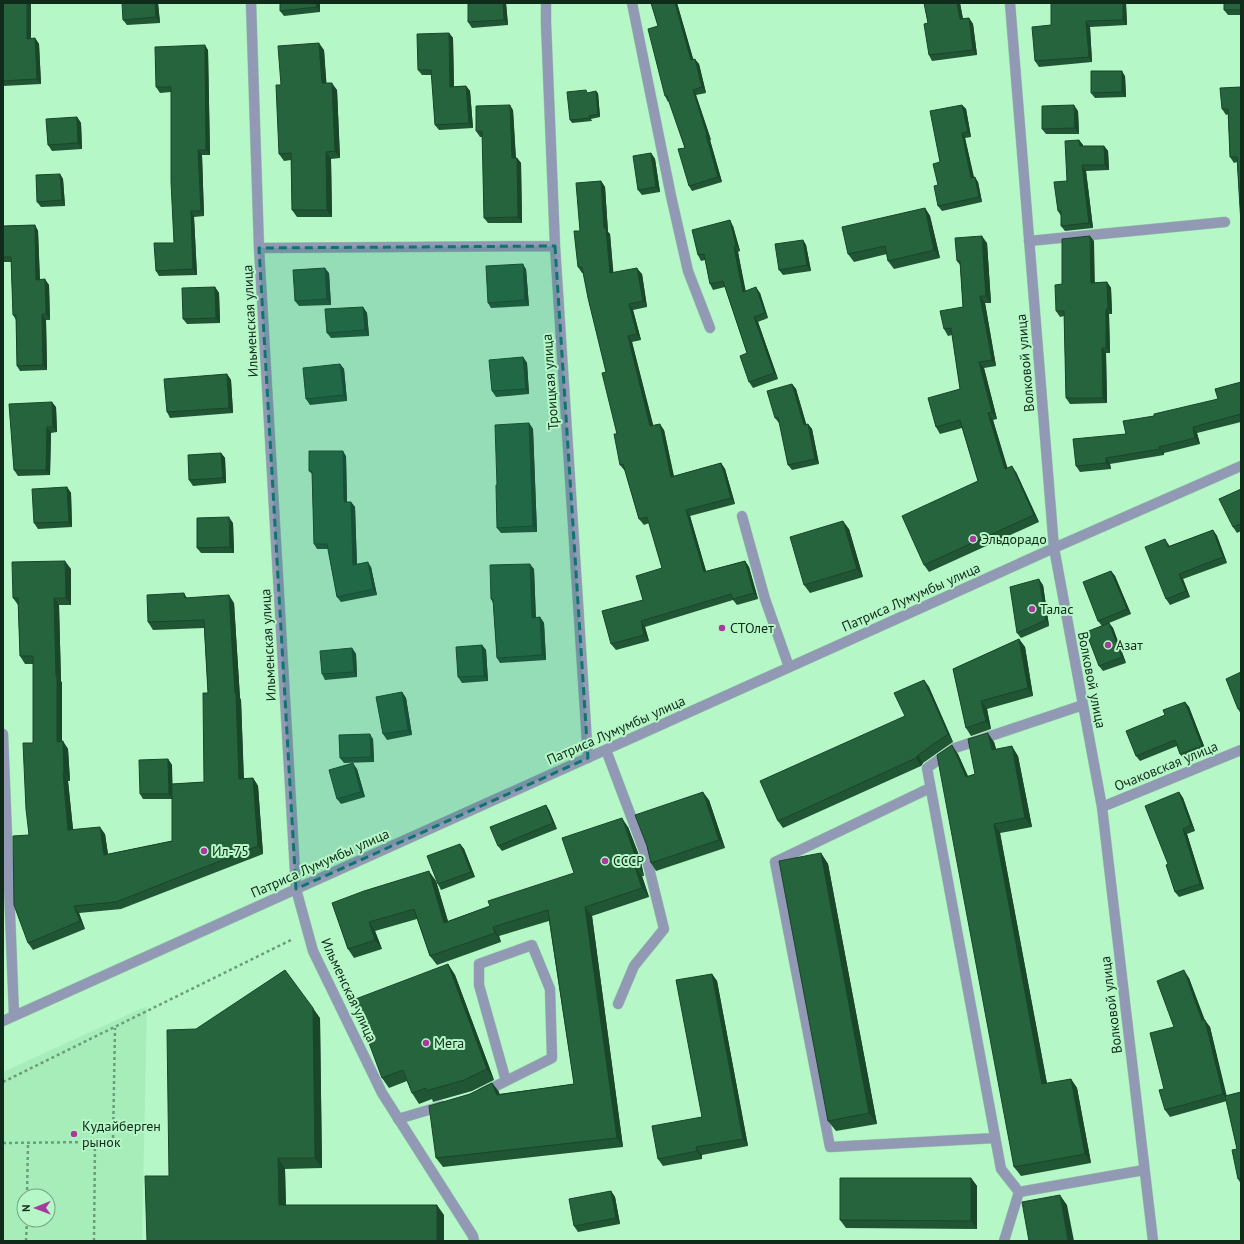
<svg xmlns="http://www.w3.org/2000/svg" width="1244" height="1244" font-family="'PT Sans',sans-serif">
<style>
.built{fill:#a6edba;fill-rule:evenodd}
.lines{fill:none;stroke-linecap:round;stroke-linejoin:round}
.service-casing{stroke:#98d2a9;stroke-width:11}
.minor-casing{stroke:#98d2a9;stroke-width:11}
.tertiary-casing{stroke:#98d2a9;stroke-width:11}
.path{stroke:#6c9c7a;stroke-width:2.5;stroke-dasharray:3 3;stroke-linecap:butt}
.service{stroke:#9199b4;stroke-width:10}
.minor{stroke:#9199b4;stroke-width:10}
.tertiary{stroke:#9199b4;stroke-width:10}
.wall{fill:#205634}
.shaded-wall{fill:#1a462a}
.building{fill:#25643c;stroke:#1a462a}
.marked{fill:#0f766e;fill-opacity:0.2;stroke:#0f766e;stroke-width:3;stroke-dasharray:8 5;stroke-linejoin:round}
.poi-dot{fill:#a73b9b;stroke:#b6f7c8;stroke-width:1.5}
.labels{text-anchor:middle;stroke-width:4;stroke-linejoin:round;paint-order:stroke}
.street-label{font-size:14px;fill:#112b1a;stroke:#b6f7c8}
.poi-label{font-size:14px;fill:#112b1a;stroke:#b6f7c8;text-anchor:start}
</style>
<rect width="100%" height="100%" fill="#b6f7c8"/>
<path class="built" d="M147,1006L142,1241H3V1072ZM24,1196H48V1220H24Z"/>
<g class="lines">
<g class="service-casing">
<path id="service" d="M1029,241L1225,222
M742,516L765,599L789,667
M606,750L646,856L664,929L634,966L618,1004
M482,1093L552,1058L550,989L532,945L479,964V985L506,1081
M398,1119L442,1106"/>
</g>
<g class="minor-casing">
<path id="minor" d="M251,3L259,248L296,889L313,951L382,1093L473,1236L474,1241
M546,3V23L555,246L588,758
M632,3L671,196L688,271L710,328
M1010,3L1054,548L1102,807L1153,1241
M259,248L555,246
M1083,705L955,748L927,768L1001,1169L1019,1192L1144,1170
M3,734L14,1015
M930,788L775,862L830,1147L995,1138
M1102,807L1241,750
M1004,1241L1019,1192"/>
</g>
<g class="tertiary-casing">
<path id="tertiary" d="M3,1021L1054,548L1241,466"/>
</g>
<path class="path" d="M3,1082L293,939
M3,1143L95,1142
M27,1196L28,1143
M26,1241L27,1220
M94,1241L95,1142L113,1141L115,1028"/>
<use href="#service" class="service"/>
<use href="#minor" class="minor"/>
<use href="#tertiary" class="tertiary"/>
</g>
<path class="wall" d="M3,3H31V39L35,38L39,44L41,84L3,86Z
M158,3L160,23L127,25L123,20Z
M280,3H320V12L284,16L280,11Z
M468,3H506L508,25L472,28L468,22Z
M651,3H677L693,59L699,64L706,93L696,95L711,140H710L722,182L692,191L689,186L685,148L669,101L668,102L665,96L658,26Z
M924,3H960L963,19L969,18L973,24L977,55L932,61L929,55L928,23Z
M1051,3H1126L1127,25L1090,27L1092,62L1039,67L1035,61L1051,25Z
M1241,3V15H1228L1224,10Z
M449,33L453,38L454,87L466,86L470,91L473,128L439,130L435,125L432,75H422L418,70Z
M208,50L210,155H202L204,216L194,217L197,275L159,276L156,271L174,243L171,92L160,93L156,87Z
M324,50L326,83L337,90L340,158L331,159L332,217H297L292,210L291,160L284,161L279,154L281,85Z
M1125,76L1126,97L1095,98L1091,93Z
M1241,87V224L1237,162L1234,163L1230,157L1228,114L1226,115L1222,109Z
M588,93H598L600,117L591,119L592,121L572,123L570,120Z
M962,105L966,109L971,137L965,138L974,177L978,182L982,202L942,211L938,206V185L940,162Z
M513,110L516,158H517L521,163L522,223H488L484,218L483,137H480L476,131Z
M1078,111L1079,134H1046L1042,129Z
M77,117L81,123L82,149L52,151L48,145Z
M1079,140L1083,145V146H1104L1108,151L1109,170L1086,171L1093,228L1065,231L1061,226V216L1058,211Z
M651,153L655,159L660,192L642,195L638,190Z
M60,174L63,179L65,206L41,207L37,202Z
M601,181L605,187L608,232L610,234L613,272L642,274L647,307L633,310L641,340L632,342L653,426L664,430L674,476L721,463L725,469L735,504L690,516L706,571L745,561L749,567L758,599L737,605L733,600L645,627L649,641L616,650L611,644L643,600L662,568L649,523L644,525L639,519L625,471L620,465L617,434L606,372L583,273H582L578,267L580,231Z
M925,208L930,216L940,258L894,269L888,261L887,254L854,262L848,254Z
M35,225L38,231L40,279L49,285L50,320H46L47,370L20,371L17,366L16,320L13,315L11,262H3V226Z
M733,226L740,251L738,252L745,291L760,293L768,318L758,322L778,379L753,388L749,382L747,353L725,287L713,290L710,284L705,260L701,261L698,255Z
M803,240L806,245L811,271L783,275L779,270Z
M1094,241V283L1107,282L1111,288L1112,314H1109L1110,353H1106L1107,403L1070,404L1066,398L1064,316L1060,317L1056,311Z
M987,243L991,303H985L996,366L984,368L997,419L993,420L1007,468L1016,472L1039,522L929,572L924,565L978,481L962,428L940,434L936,427L960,389L952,335L948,336L944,329L963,307L960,265L957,261Z
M526,269L529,306L491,308L488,303Z
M329,273L331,305L299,306L295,301Z
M215,287L219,293L220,323L187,324L183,319Z
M363,307L367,313L369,336L331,338L327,333Z
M523,357L527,363L529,394L496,397L492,391Z
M340,364L344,369L347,401L310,405L306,399Z
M227,374L231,380L233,413L170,418L167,412Z
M1241,382V422L1197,433L1200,444L1164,453V455L1110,464L1111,469L1080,472L1076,466L1154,416L1218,399Z
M792,384L796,389L806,424H808L812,429L819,464L792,470L788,465L780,423H779L775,418Z
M56,407L57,432L51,433L50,475L18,476L14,470Z
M529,423L533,429L537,532L501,533L497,528V485Z
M221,453L225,458L226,483L193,486L189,480Z
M346,456L347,502H351L355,507L357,564L371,567L377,595L341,602L337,597L328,549H317L314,544L312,474L309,471Z
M67,487L71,493L72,527L38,529L34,523Z
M1241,489V531L1237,533L1233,527Z
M233,523L234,553H201L197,548Z
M849,529L863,577L810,593L804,585Z
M1213,530L1217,536L1227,563L1183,579L1190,597L1170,605L1166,599L1169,545V546Z
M71,569V605H59L61,681L62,683V741L68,749L70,781H68L73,830L105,834L108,854L172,841V799H143L140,794L168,759L172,765V784L204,782L208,693L204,628L153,630L148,622L184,593L187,598L234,603L240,698L241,700L244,779L253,778L258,786L263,854L121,909L79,913L85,929L33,950L28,943L29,835L33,743V664H25L20,656L18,605L13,598Z
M534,569L536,618L540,617L544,623L546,660L500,663L497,658L493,603L491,599Z
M1111,571L1115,576L1131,614L1109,623L1113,628L1126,663L1103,671L1099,666L1102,626L1098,621Z
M1043,585L1049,626L1021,638L1017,633Z
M1019,639L1025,647L1033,696L987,709L991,729L971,736L966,728L953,669Z
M482,645L486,650L488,681L462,683L458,677Z
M352,648L356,654L357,677L325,680L322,674Z
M1241,672V714L1238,709Z
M924,680L929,687L953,742L923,763L921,766L783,828L778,821L905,716Z
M402,692L406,698L412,735L387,740L383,734Z
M1185,702L1189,707L1206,751L1184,760L1180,754L1177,746L1140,761L1136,756L1165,715Z
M373,739L374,762L344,763L340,758Z
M994,742L996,749L1018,756L1032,827L1000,833L1047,1084L1071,1079L1077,1088L1091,1163L1021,1176L1014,1167L958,754L968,776L975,774Z
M357,769L365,797L341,804L337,799Z
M1179,792L1183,798L1195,831L1187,834L1204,889L1179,897L1175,892L1168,864Z
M709,800L725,848L656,871L651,863L647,846Z
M546,805L549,810L557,829L502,851L498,846Z
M628,827L640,858L644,876H642L649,897L592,916L623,1147L443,1167L436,1158L470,1094L492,1083L499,1092V1094L574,1084L549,921L499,936L501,942L437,965L430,956L417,919L375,931L382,949L354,958L348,949L332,903L436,881L448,921L490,906L574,873Z
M460,844L464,849L475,877L441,890L438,884Z
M821,853L828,864L877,1124L836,1131L828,1121Z
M448,964L455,975L494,1080L472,1091L433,1102L432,1099L419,1104L412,1093L407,1081L389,1088L382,1078Z
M712,974L717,981L748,1146L702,1155V1159L663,1166L658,1159L702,1117Z
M1189,978L1204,1020L1210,1027L1226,1096L1241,1092V1184L1238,1179L1237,1149L1227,1101L1170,1117L1165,1110L1164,1089L1174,1027Z
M320,1018L322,1168L285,1169L286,1205L444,1215V1241H147L169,1176L196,1029Z
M971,1178L977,1186V1229L846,1228L840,1220Z
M611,1191L615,1197L620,1224L578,1232L574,1226Z"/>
<path class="shaded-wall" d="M27,3H31V44L27,39Z
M155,3H158L160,23L156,17Z
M316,3H320V12L317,7Z
M503,3H506L508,25L504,20Z
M675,3H677L695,65L691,60Z
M957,3H960L964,25L960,19Z
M1123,3H1126L1127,25L1123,20Z
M969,18L973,24L977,55L973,50Z
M1086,21L1090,27L1092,62L1089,57Z
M449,33L453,38L454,92L450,87Z
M35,38L39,44L41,84L37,79Z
M319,43L324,50L327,90L322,83Z
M205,45L208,50L210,155L206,150Z
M695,59L699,64L706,93L702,87Z
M1122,71L1125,76L1126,97L1122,92Z
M332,83L337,90L340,158L335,151Z
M466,86L470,91L473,128L469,123Z
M693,90L696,95L711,140L707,135Z
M596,91L598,93L600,117L598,114Z
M510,105L513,110L516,163L512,158Z
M962,105L966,109L971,137L968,132Z
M1074,105L1078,111L1079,134L1075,128Z
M77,117L81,123L82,149L78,143Z
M962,133L965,138L975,183L971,178Z
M706,135L710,140L722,182L718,177Z
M1079,140L1083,145V152L1080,146Z
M1104,146L1108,151L1109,170L1105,165Z
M198,150L202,155L204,216L201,211Z
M326,152L331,159L332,217L327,210Z
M651,153L655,159L660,192L656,187Z
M517,158L521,163L522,223L518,217Z
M1082,165L1086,171L1093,228L1089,223Z
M60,174L63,179L65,206L62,200Z
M975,177L978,182L982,202L979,197Z
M601,181L605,187L608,232L610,234L614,279L610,273L604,228Z
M925,208L930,216L940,258L934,250Z
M191,211L194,217L197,275L193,269Z
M730,220L733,226L740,251L736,246Z
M35,225L38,231L40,285L36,280Z
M982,236L987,243L991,303L986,296Z
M1090,236L1094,241L1095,288L1091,283Z
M803,240L806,245L811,271L807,265Z
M734,247L738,252L747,297L743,292Z
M523,264L526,269L529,306L525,300Z
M325,268L329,273L331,305L327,299Z
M637,268L642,274L647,307L643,301Z
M45,279L49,285L50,320L46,314Z
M1107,282L1111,288L1112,314L1108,309Z
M215,287L219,293L220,323L216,318Z
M756,287L760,293L768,318L765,313Z
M980,296L985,303L996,366L992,360Z
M629,304L633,310L641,340L637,334Z
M363,307L367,313L369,336L365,330Z
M1106,309L1109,314L1110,353L1106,348Z
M42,314L46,320L47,370L43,365Z
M754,317L758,322L778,379L774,373Z
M628,336L632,342L655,432L650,426Z
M1102,348L1106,353L1107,403L1103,398Z
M523,357L527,363L529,394L526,389Z
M979,362L984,368L997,419L992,412Z
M340,364L344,369L347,401L344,395Z
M227,374L231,380L233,413L229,408Z
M792,384L796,389L808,430L804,425Z
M52,402L56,407L57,432L53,427Z
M988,413L993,420L1010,476L1005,469Z
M529,423L533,429L537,532L533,526Z
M660,424L664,430L675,483L671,477Z
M808,424L812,429L819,464L815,459Z
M47,427L51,433L50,475L46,470Z
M1193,427L1197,433L1200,444L1195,438Z
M1159,447L1164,453V455L1160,449Z
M343,451L346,456L347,508L344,502Z
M221,453L225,458L226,483L223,478Z
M1106,458L1110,464L1111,469L1106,463Z
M721,463L725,469L735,504L731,498Z
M1012,466L1016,472L1039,522L1034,515Z
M67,487L71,493L72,527L69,522Z
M351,502L355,507L357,570L353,565Z
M686,510L690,516L708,578L704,572Z
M229,517L233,523L234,553L230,547Z
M843,521L849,529L863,577L857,569Z
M1213,530L1217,536L1227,563L1223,557Z
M1165,539L1169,545L1172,552L1168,547Z
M65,561L71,569V605L66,598Z
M745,561L749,567L758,599L754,593Z
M368,562L371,567L377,595L373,589Z
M530,564L534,569L536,623L532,618Z
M1111,571L1115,576L1131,614L1127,609Z
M1179,574L1183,579L1190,597L1186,591Z
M1039,579L1043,585L1049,626L1046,620Z
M229,595L234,603L240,698L241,700L244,787L239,779Z
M54,598L59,605L61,681L62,683V749L57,742Z
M540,617L544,623L546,660L542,655Z
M641,621L645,627L649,641L644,635Z
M1109,623L1113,628L1126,663L1122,657Z
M1019,639L1025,647L1033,696L1028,688Z
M482,645L486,650L488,681L484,676Z
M352,648L356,654L357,677L354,672Z
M924,680L929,687L953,742L948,734Z
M402,692L406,698L412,735L408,730Z
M981,701L987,709L991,729L986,721Z
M1185,702L1189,707L1206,751L1202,746Z
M988,733L994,742L999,759L992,750Z
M370,734L373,739L374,762L371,757Z
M63,741L68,749L70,781L64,773Z
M952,745L958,754L972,786L966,777Z
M1012,746L1018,756L1032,827L1025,818Z
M918,755L923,763L921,766L916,758Z
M168,759L172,765L173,799L169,794Z
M353,763L357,769L365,797L361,792Z
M63,773L68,781L74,838L68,830Z
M253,778L258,786L263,854L258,846Z
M703,792L709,800L725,848L719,840Z
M1179,792L1183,798L1195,831L1191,825Z
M546,805L549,810L557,829L553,823Z
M622,818L628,827L640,858L644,876L638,866Z
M994,824L1000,833L1049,1094L1042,1084Z
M100,827L105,834L109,862L104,855Z
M1183,829L1187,834L1204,889L1200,884Z
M460,844L464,849L475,877L471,872Z
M821,853L828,864L877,1124L869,1113Z
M635,867L642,876L649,897L642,888Z
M429,871L436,881L451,932L444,923Z
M74,906L79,913L85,929L80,921Z
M585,907L592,916L623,1147L617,1138Z
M369,922L375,931L382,949L375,940Z
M493,927L499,936L501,942L495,933Z
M448,964L455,975L494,1080L487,1069Z
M1184,970L1189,978L1206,1023L1205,1020L1210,1027L1228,1101L1223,1094L1202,1020Z
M712,974L717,981L748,1146L743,1139Z
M313,1008L320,1018L322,1168L315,1158Z
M1071,1079L1077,1088L1091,1163L1085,1154Z
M492,1083L499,1092L503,1104L497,1095Z
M696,1147L702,1155V1159L697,1151Z
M278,1158L285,1169L286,1215L279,1205Z
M971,1178L977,1186V1229L971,1221Z
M611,1191L615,1197L620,1224L616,1218Z
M1060,1195L1067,1205L1074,1241H1068Z
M437,1205L444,1215V1241H437Z"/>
<path class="building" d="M3,3H27V39L35,38L37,79L3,81Z
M122,3H155L156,17L123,20Z
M280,3H316L317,7L280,11Z
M468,3H503L504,20L468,22Z
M651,3H675L691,60L695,59L702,87L693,90L707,135H706L718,177L689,186L678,149L685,148L667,96H665L648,29L658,26Z
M924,3H957L960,19L969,18L973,50L929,55L924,24L928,23Z
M1051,3H1123V20L1086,21L1089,57L1035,61L1032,27L1051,25Z
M1224,3H1241V10H1224Z
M449,33L450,87L466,86L469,123L435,125L431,70H418L417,34Z
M319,43L322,83H332L335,151L326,152L327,210H292L291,153L279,154L276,85H281L278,46Z
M205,45L206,150H198L201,211H191L193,269L156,271L154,243H174L171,182V87H156L155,47Z
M1091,71H1122V92L1091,93Z
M1241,87V224L1237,157H1230L1228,109H1222L1220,88Z
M586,90L587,93L596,91L598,114L589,116L590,118L570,120L567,92Z
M510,105L512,158H517L518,217L484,218L482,131H476V106Z
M962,105L968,132L962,133L971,178L975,177L979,197L938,206L934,186L938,185L933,164L940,162L930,111Z
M1074,105L1075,128L1042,129V106Z
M77,117L78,143L48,145L46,119Z
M1079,140L1080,146H1104L1105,165H1082L1089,223L1061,226V211H1058L1054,182L1067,181L1065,141Z
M651,153L656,187L638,190L633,156Z
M60,174L62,200L37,202L36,175Z
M601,181L604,228H606L610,273L637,268L643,301L629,304L637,334L628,336L650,426L660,424L671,477L721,463L731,498L686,510L704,572L745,561L754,593L733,599L731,594L641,621L644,635L611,644L602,611L643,600L636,576L662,568L647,517L639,519L623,464L620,465L614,434H617L602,373L606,372L588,298L582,267H578L574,231H580L576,183Z
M925,208L934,250L888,261L885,246L848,254L842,227Z
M730,220L736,246L734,247L743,292L756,287L765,313L754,317L774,373L749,382L740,356L747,353L723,281L710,284L704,254L698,255L692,230Z
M35,225L36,280L45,279L46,314H42L43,365L17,366L16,315H13L11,257H3V226Z
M982,236L986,296H980L992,360L979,362L992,412L988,413L1005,469L1012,466L1034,515L924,565L902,516L978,481L960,420L936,427L928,398L960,389L951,328L944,329L940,311L963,307L960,261H957L955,238Z
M1090,236L1091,283L1107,282L1108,309H1106V348H1102L1103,398H1066L1064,311H1056L1055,285L1062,284V239Z
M803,240L807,265L779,270L775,244Z
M523,264L525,300L488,303L486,266Z
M325,268L327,299L295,301L293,270Z
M215,287L216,318L183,319L182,288Z
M363,307L365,330L327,333L325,309Z
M523,357L526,389L492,391L489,360Z
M340,364L344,395L306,399L303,368Z
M227,374L229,408L167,412L164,379Z
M1241,382V414L1193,427L1195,438L1159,447L1160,449L1106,458V463L1076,466L1073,439L1126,434L1123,421L1154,416V414L1218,399L1215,389Z
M792,384L804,425L808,424L815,459L788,465L778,417L775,418L767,391Z
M52,402L53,427H47L46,470H14L9,404Z
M529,423L533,526L497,528L496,485H497L495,425Z
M309,451H343L344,502H351L353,565L368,562L373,589L337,597L327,544H314L312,471H309Z
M221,453L223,478L189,480L188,455Z
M67,487L69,522L34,523L32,489Z
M1241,489V524L1233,527L1219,499Z
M229,517L230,547L197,548V518Z
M843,521L857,569L804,585L790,537Z
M1213,530L1223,557L1179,574L1186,591L1166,599L1145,547L1165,539L1168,547Z
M65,561L66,598H54L56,676H57V742L63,741L64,773H63L68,830L100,827L104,855L172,841V784L204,782L203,693H208L204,620L148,622L147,595L184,593L185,598L229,595L235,693H236L239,779L253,778L258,846L116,902L74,906L80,921L28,943L14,905L13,836L29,835L26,809L23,743H33V656H20L18,598H13L12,562Z
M530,564L532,618L540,617L542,655L497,658L493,599H491L490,565Z
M1111,571L1127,609L1098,621L1083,582Z
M1039,579L1046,620L1017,633L1010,587Z
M1109,623L1122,657L1099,666L1086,632Z
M1019,639L1028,688L981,701L986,721L966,728L953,669Z
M482,645L484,676L458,677L456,647Z
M352,648L354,672L322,674L320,651Z
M1241,672V708L1238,709L1226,679Z
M924,680L948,734L918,755L916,758L778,821L760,781L905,716L894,693Z
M402,692L408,730L383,734L376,697Z
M1185,702L1202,746L1180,754L1175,740L1136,756L1126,731L1165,715L1163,710Z
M988,733L992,750L1012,746L1025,818L994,824L1042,1084L1071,1079L1085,1154L1014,1167L937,755L952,745L966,777L975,774L968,739Z
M370,734L371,757L340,758L339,735Z
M168,759L169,794H140L139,760Z
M353,763L361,792L337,799L329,770Z
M703,792L719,840L651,863L647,846L635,815Z
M1179,792L1191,825L1183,829L1200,884L1175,892L1166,865L1168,864L1145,806Z
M546,805L553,823L498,846L490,827Z
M622,818L633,849L638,866L635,867L642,888L585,907L617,1138L436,1158L429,1106L470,1094L492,1083L497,1095L574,1084L548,910L493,927L495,933L430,956L414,909L369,922L375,940L348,949L332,903L364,891L429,871L444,923L490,906L488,901L574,873L562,838Z
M460,844L471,872L438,884L427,856Z
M821,853L869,1113L828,1121L779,861Z
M448,964L487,1069L464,1080L426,1091V1088L412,1093L403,1070L382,1078L353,1000Z
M285,970L313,1008L315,1158H278L279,1205H437V1241H147L145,1176H169L167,1030L196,1029Z
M1184,970L1202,1020H1205L1223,1094L1165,1110L1159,1090L1164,1089L1150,1033L1174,1027L1157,981Z
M712,974L743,1139L696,1147L697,1151L658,1159L652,1126L702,1117L676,980Z
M1241,1092V1178L1238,1179L1232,1150L1237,1149L1225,1096Z
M840,1178H971V1221L840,1220Z
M611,1191L616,1218L574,1226L569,1199Z
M1060,1195L1068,1241H1029L1022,1202Z"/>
<path class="marked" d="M555,246L588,758L296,889L259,248Z"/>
<g class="poi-dot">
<circle cx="973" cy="539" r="4"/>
<circle cx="1032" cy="609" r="4"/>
<circle cx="722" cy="628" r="4"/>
<circle cx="1108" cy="645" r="4"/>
<circle cx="204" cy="851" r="4"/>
<circle cx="605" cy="861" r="4"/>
<circle cx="426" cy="1043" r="4"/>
<circle cx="74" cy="1134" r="4"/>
</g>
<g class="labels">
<g class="street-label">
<text transform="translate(250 321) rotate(-93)" y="5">Ильменская улица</text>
<text transform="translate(1025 363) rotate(-95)" y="5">Волковой улица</text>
<text transform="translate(550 382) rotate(-94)" y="5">Троицкая улица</text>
<text transform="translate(911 597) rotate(-24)" y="5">Патриса Лумумбы улица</text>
<text transform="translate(268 645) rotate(-93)" y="5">Ильменская улица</text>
<text transform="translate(1092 680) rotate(79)" y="5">Волковой улица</text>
<text transform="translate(616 730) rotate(-24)" y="5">Патриса Лумумбы улица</text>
<text transform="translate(1166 766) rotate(-22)" y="5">Очаковская улица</text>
<text transform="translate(320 863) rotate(-24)" y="5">Патриса Лумумбы улица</text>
<text transform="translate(349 990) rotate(65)" y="5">Ильменская улица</text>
<text transform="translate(1111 1005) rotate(-97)" y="5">Волковой улица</text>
</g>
<g class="poi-label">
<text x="981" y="544">Эльдорадо</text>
<text x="1040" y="614">Талас</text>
<text x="730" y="633">СТОлет</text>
<text x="1116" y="650">Азат</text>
<text x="212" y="856">Ил-75</text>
<text x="613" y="866">СССР</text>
<text x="434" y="1048">Мега</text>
<text x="82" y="1131">Кудайберген<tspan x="82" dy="16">рынок</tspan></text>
</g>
</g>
<rect width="1244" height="1244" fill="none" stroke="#112b1a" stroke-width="8"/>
<g transform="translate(36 1208) rotate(269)"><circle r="19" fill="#b6f7c8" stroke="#74a582"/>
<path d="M0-3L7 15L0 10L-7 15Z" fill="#a73b9b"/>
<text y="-6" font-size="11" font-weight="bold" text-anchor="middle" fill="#112b1a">N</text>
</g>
</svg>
